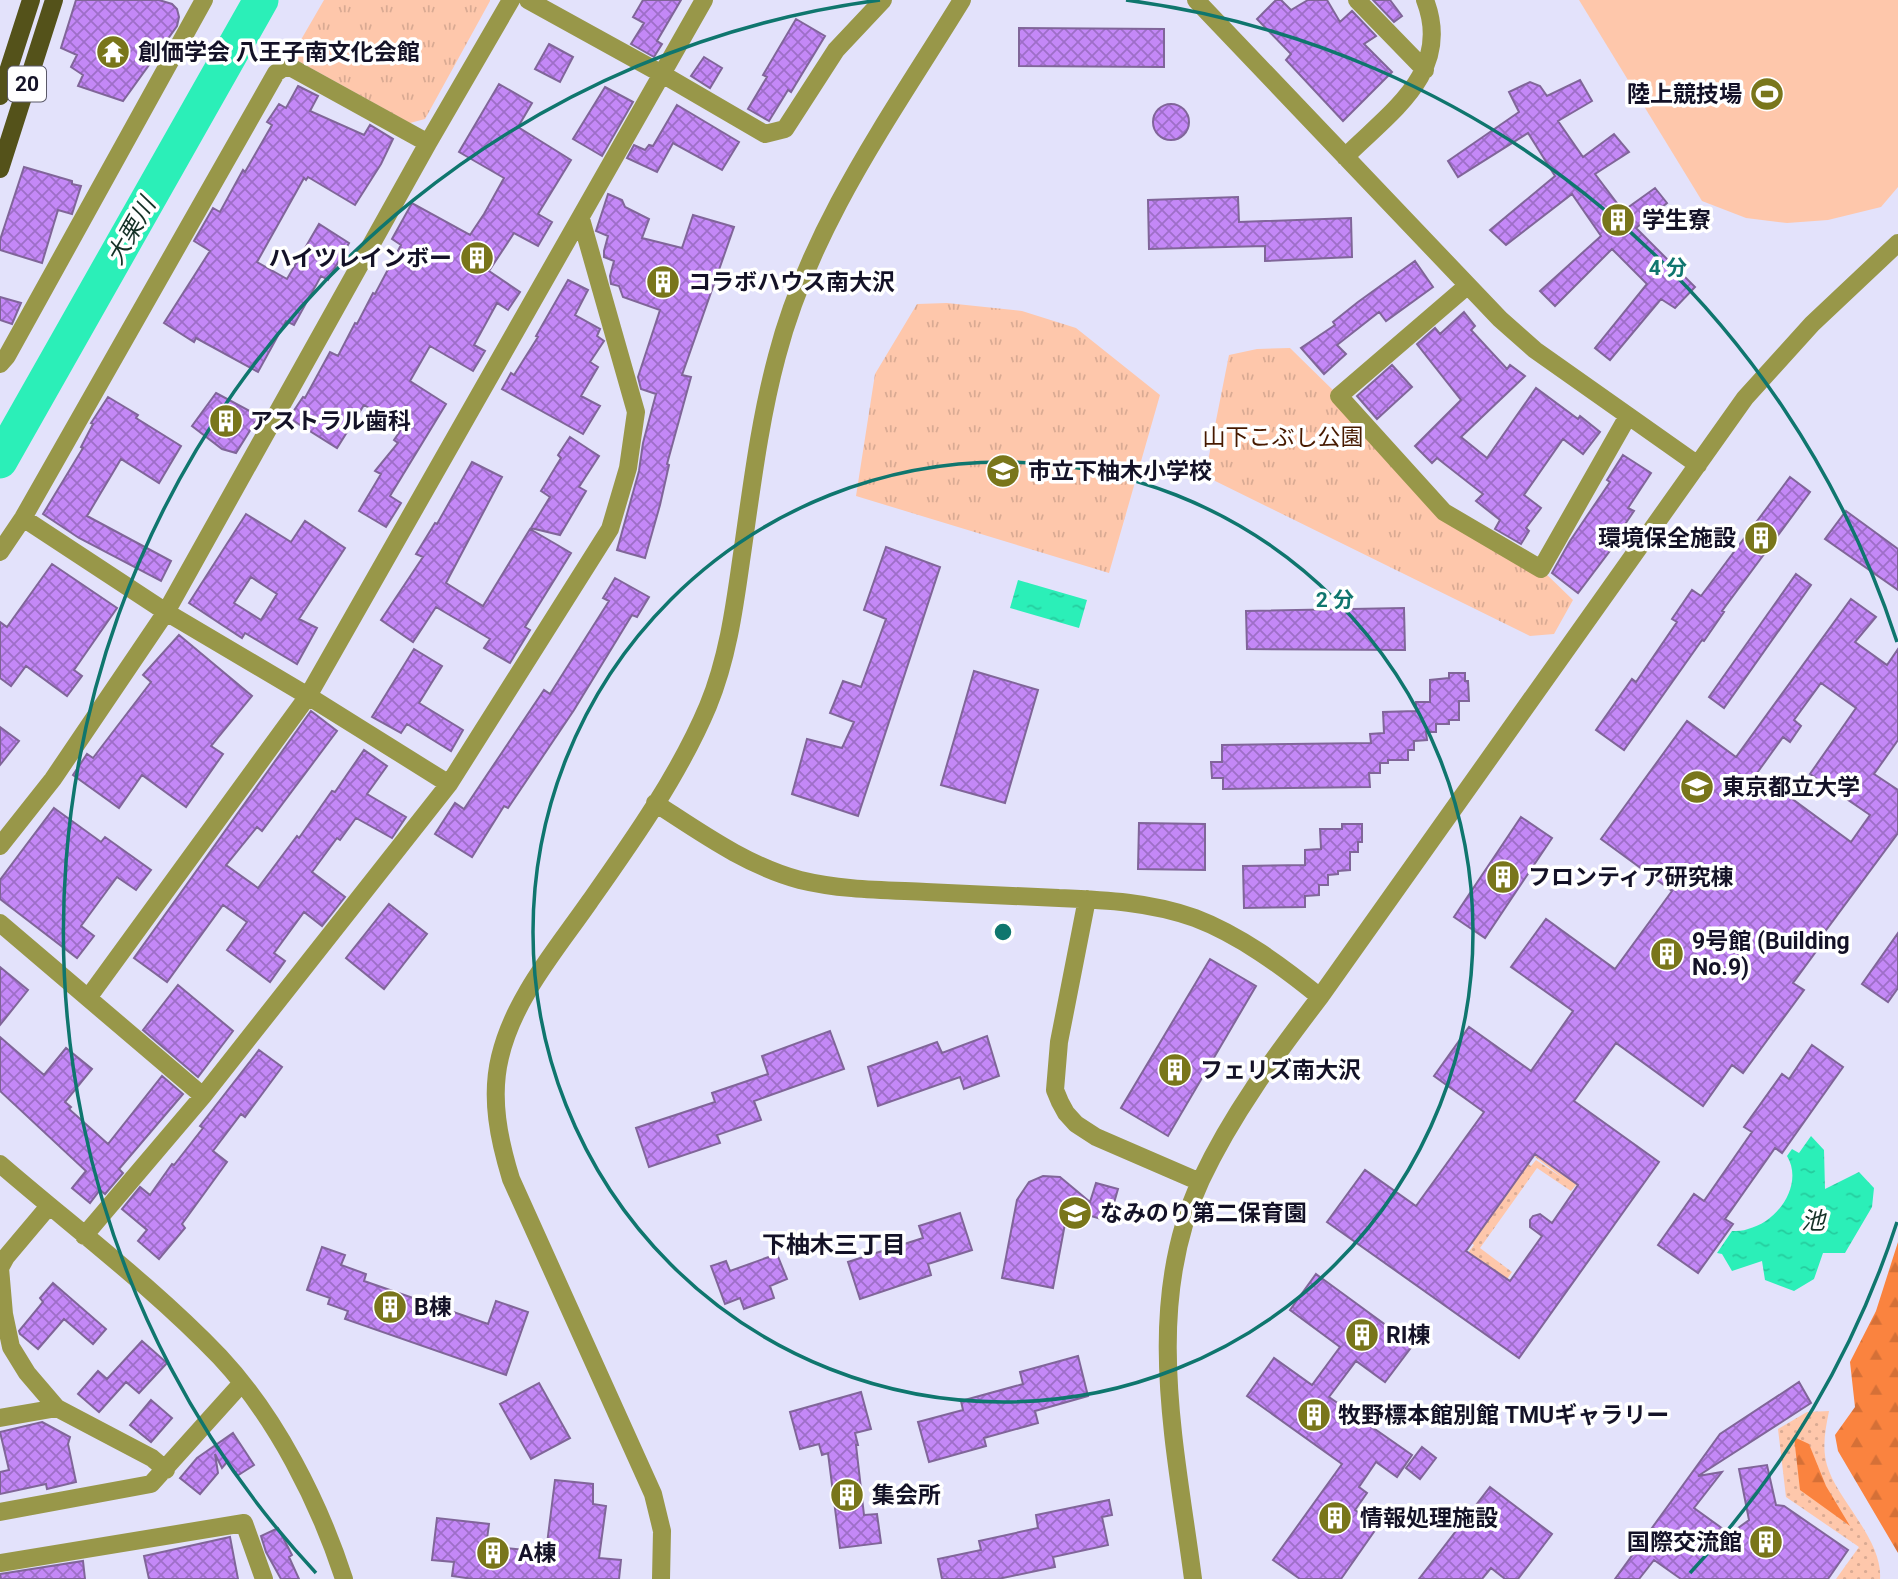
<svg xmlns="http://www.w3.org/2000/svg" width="1898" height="1579" font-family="Roboto,'Noto Sans JP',sans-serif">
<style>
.grass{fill:url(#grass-dots)}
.forest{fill:url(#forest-firs)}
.park{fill:url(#park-tufts)}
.garden{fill:#fec7ab}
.water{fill:url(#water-ripples)}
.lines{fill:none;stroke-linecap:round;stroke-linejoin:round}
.river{stroke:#2befb8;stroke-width:35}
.building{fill:url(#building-cross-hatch);stroke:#806599;stroke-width:2;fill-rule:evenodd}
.minor{stroke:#989749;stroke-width:18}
.major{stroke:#54521a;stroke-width:18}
.ring{fill:none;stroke:#0f766e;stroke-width:3.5}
.labels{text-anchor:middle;stroke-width:7;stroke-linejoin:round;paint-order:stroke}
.shield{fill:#fff;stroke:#5a5968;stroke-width:2}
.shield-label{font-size:21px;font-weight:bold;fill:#141227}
.poi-label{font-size:23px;font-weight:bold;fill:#141227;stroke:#fff;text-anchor:start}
.park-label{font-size:23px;fill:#471a00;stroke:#fff}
.water-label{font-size:24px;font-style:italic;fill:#153026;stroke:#fff}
.neighbourhood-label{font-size:24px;font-weight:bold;fill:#141227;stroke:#fff}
.centre{fill:#0f766e;stroke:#fff;stroke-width:3.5}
.ring-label{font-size:21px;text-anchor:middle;font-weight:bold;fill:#0f766e;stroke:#fff;stroke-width:7;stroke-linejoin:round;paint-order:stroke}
</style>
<defs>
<pattern id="grass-dots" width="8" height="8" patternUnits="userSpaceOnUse" patternTransform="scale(1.75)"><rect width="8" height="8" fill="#fec7ab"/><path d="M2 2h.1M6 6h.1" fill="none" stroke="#d9aa93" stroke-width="1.8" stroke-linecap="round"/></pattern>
<pattern id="forest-firs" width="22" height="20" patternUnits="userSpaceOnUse" patternTransform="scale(1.75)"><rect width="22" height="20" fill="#fa833f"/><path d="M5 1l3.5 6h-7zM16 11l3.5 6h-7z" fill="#d57037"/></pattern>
<pattern id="park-tufts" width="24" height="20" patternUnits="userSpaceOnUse" patternTransform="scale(1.75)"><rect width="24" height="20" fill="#fec7ab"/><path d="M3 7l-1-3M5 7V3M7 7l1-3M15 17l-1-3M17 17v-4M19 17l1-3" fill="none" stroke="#d9aa93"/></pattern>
<pattern id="water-ripples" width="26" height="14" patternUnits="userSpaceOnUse" patternTransform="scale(1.75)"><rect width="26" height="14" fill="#2befb8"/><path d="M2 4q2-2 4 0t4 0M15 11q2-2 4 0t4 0" fill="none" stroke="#25cc9e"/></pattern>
<pattern id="building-cross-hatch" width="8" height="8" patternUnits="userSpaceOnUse" patternTransform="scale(1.75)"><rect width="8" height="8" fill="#c488f7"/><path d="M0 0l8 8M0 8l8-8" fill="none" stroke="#9e6ec8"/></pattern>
</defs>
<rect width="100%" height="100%" fill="#e3e2fb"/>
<path class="grass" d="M1538,1149L1579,1181L1571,1191L1537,1168L1480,1248L1512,1272L1505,1282L1467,1254L1474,1245L1466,1239L1523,1160L1531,1166L1536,1160L1564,1179L1534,1156Z
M1829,1411C1825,1431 1821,1451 1829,1471C1841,1503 1883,1542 1880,1579H1836L1859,1547L1786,1497L1778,1429L1807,1412Z"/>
<path class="forest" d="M1898,1242V1553L1838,1451L1835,1435L1855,1407L1850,1362L1876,1311Z
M1794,1437L1809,1444L1826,1486L1850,1526L1800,1490Z"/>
<path class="park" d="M324,0H490V1L425,119L410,123L291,57Z
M947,303L1022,311L1076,328L1160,395L1109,573L856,496L875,374L917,304Z
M1290,348L1339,396L1444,512L1541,569L1573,600L1554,634L1530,636L1205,476L1229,355L1257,349Z"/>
<path class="garden" d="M1579,0H1898V187L1881,207L1828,220L1787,223L1746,218L1702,201Z"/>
<path class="water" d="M1018,580L1087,600L1079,628L1010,608Z
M1811,1136L1824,1150L1825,1189L1859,1172L1874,1188L1872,1207L1845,1253H1823L1814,1279L1794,1291L1765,1280L1762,1261L1732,1271L1722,1254L1717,1253L1732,1231C1737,1231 1743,1231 1748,1229C1778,1222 1804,1184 1787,1156L1792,1149L1799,1153Z"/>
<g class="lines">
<path class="river" d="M0,461L261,0"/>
</g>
<path class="building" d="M76,0H159L172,4L177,9L179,17L177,26L123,101L78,86L83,75L71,67L77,55L61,48Z
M643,0H681L657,41L662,44L654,57L631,44L644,23L633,17Z
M1276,0H1281L1291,10L1308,0H1327L1340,22L1352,11L1376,36L1364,44L1392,72L1343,121L1286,60L1291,54L1257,19Z
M1373,0H1390L1402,16L1394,22Z
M796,19L825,36L791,92L788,90L769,121L748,109L767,77L763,75Z
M1019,28L1164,29V67L1019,66Z
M549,44L573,57L560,82L535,69Z
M704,57L722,68L710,88L691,76Z
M1580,80L1592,101L1558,121L1583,157L1614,134L1629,152L1595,174L1623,211L1655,188L1667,203L1636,228L1695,287L1675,308L1661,299L1610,360L1595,348L1647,284L1612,249L1555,306L1540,291L1601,236L1572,194L1506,245L1490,230L1555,176L1528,133L1458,177L1448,161L1519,112L1509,92L1530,82L1540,86L1547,96Z
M499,84L532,103L518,127L571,160L538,214L552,222L538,246L514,233L489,271L520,292L508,310L497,303L474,345L485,351L473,371L430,346L410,381L446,404L390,496L401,503L386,527L359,511L381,474L375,471L398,443L394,440L403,427L364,405L337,448L289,418L303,397L305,398L330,352L338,356L355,323L357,324L373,293L375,294L401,245L392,239L412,203L470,235L484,214L504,178L459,152Z
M298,86L318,96L310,111L364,135L370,125L393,139L381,164L355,205L308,177L306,180L304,178L257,262L287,279L319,224L349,243L328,280L321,276L294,325L286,321L258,372L196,338L194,342L164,323L210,251L194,241L213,208L220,212L243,170L245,172L272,125L267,122L279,104L286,108Z
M605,87L633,102L602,156L573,139Z
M1153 122a18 18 0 1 1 36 0a18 18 0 1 1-36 0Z
M677,105L739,142L722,170L673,143L657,172L627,158L634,145L645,150L649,145L653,146Z
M24,167L72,181V184L81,186L72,214L58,210L42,263L0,250V240Z
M608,194L622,200L625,207L649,219L642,238L682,248L693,215L734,227L682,375L691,377L667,464L669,465L660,505L645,558L617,550L639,471L643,443L656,394L641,389L638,377L660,310L623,297L619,286L611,284L610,276L614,261L604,257V251L608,236L596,231Z
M1238,197L1239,222L1351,218L1352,257L1265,261V246L1149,249L1148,200Z
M1415,261L1433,287L1386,321L1379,312L1337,345L1346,354L1324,374L1301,348L1335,325L1333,322L1358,302Z
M568,280L588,290L575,315L600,329L597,336L604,341L590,362L598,367L581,396L600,406L583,434L502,389L511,373L514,375L538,337L536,336Z
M0,297L21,303L12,324L0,320Z
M1464,312L1475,326L1471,330L1507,369L1510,365L1525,376L1461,437L1487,458L1536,388L1578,419L1580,416L1600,432L1583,454L1563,439L1524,495L1541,508L1526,528L1529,531L1521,544L1495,529L1500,520L1476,501L1483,494L1437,458L1432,463L1415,446L1461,400L1417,344L1435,328L1440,334Z
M1392,365L1412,387L1377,419L1357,396Z
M216,393L259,416L236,453L222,449L192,426Z
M108,397L138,415L136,418L181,446L159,483L121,459L87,516L171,561L161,581L79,538L43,514L83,448L81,447L93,424L91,423Z
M570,437L599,456L579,487L586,491L560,535L531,528L550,497L541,491L561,458L558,455Z
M1623,455L1651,473L1628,508L1634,511L1613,542L1615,544L1578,593L1552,573L1570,541L1610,482L1607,480Z
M472,462L502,477L446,583L483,606L530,529L571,553L525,627L530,630L510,663L484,648L490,639L436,607L413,642L381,620L423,557L416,554L435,523L437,524Z
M1790,477L1810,492L1722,611L1724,612L1704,641L1702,640L1624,750L1596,730L1632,679L1636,682L1677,622L1672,619L1692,590L1701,596Z
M1846,511L1898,549V590L1825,539Z
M246,514L291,542L305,521L345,548L299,619L317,628L297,664L245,633L242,638L189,603ZM251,577L277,594L261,620L234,603Z
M886,547L940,567L858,816L792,794L807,739L842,748L854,722L830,713L843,681L861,687L886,619L864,610Z
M52,564L117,608L74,670L82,676L67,696L26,666L11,686L0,678V622L7,627Z
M1796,574L1811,585L1724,708L1709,697Z
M615,578L649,597L637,617L632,615L574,710L508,808L504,806L472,857L435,834L455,803L464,809L544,690L550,694L609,601L603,598Z
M1851,599L1876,617L1855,642L1887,665L1898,649V740L1874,774L1898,790V833L1824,933L1828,935L1793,983L1804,990L1743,1073L1732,1065L1703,1106L1616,1043L1574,1101L1659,1162L1519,1358L1327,1222L1365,1170L1416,1206L1484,1112L1434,1076L1469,1027L1531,1071L1573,1011L1511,967L1546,919L1615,969L1672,891L1601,839L1687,721L1736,757ZM1821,683L1856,708L1810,774L1870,815L1851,842L1757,773L1783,737L1790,742L1801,726L1794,720ZM1535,1154L1578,1185L1552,1223L1540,1214L1533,1216L1530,1220V1227L1542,1236L1510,1281L1466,1251Z
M1404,608L1405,650L1247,649L1246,611Z
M179,635L252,696L211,746L223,754L186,807L142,775L119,808L73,775L87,754L93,758L151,682L143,675Z
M414,649L442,666L419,703L463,730L451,751L407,724L401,733L372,717Z
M974,671L1038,690L1005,803L941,785Z
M1449,673H1465V681H1468L1469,701H1459V720H1449V724H1436V732H1426L1427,740L1414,741V750H1408V760H1388V763H1380V773H1369L1370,787L1223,789V778H1212L1211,762H1222V745L1371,743L1370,734L1384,733L1383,712L1416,711V702H1430V680L1449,678Z
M311,711L337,731L262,831L257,827L226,865L258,888L297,836L299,838L332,791L335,792L364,750L387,766L367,794L406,817L392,838L356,818L340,840L337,838L312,872L345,897L322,926L304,912L274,953L285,961L270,982L227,950L247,922L223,905L167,982L134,958Z
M0,727L19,741L0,765Z
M54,808L101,842L105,837L151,870L136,890L117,877L81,926L94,936L77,958L0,899V880Z
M1521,817L1552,838L1485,938L1454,917Z
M1139,823L1205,824V870L1138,869Z
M1342,824H1362V842H1358V852H1350V870L1338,871V874L1328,875V885H1319V895L1305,896V907L1244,908L1243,866L1305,865V850L1321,849L1320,829H1342Z
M389,904L427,934L384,989L346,958Z
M1898,933V988L1888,1002L1862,984Z
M1210,959L1256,986L1168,1136L1121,1108Z
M0,967L28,990L0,1025Z
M178,985L233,1031L198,1077L143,1030Z
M830,1031L844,1069L754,1101L761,1120L717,1135L720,1143L649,1167L636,1128L715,1102L712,1093L768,1074L762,1056Z
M987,1036L999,1076L964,1089L960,1077L878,1106L868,1067L937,1042L942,1053Z
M0,1037L44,1075L66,1048L92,1069L65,1102L71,1107L69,1109L108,1144L162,1076L183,1094L119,1169L123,1173L105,1194L100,1190L90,1203L72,1188L86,1171L0,1091Z
M1812,1045L1843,1067L1782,1153L1775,1148L1725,1219L1733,1224L1698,1273L1658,1245L1694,1194L1704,1201L1752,1132L1744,1127L1782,1074L1789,1079Z
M259,1050L282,1067L245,1117L241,1114L213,1151L227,1162L182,1224L185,1228L159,1259L138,1241L147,1230L122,1209L140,1187L150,1195L172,1164L174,1165L203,1128L200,1126Z
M1043,1176L1060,1177L1090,1202L1096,1183L1118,1189L1110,1217L1115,1223L1081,1213L1082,1216L1067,1213L1053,1288L1002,1278L1017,1200L1029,1182Z
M960,1213L972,1250L928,1264L931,1275L860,1299L848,1262L923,1238L919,1226Z
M322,1247L345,1255L341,1265L366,1274L364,1281L488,1324L496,1301L528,1312L506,1375L345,1319L348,1311L328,1304L330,1298L307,1290Z
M777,1254L787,1279L770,1286L774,1298L744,1309L740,1298L725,1304L711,1266L726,1261L730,1271Z
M1316,1274L1413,1345L1385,1382L1356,1361L1329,1397L1412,1455L1397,1477L1376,1462L1359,1487L1367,1493L1355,1510L1378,1526L1341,1579H1300L1273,1560L1342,1464L1247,1396L1274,1358L1312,1385L1340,1347L1290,1310Z
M53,1283L106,1329L93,1344L64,1319L38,1349L20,1334L19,1331L43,1302L40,1298Z
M142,1341L167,1363L139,1393L126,1382L99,1412L78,1394L98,1371L107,1379Z
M1078,1356L1088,1396L1035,1411L1038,1423L984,1438L986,1446L929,1462L918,1422L963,1410L961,1401L1023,1384L1020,1372Z
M1799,1382L1811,1403L1698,1476L1722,1472L1694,1508L1730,1534L1749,1520L1739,1469L1767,1465L1776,1505L1784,1506L1848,1550L1828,1579H1681L1654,1560L1639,1579H1615L1720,1434Z
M539,1383L570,1438L531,1459L500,1404Z
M861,1392L871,1429L855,1433L858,1445H856L864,1515L877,1514L881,1543L840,1548L828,1453L822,1455L819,1444L800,1449L790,1412Z
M151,1400L172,1418L151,1442L130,1425Z
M42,1422L70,1437L68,1444L76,1482L47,1489L46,1484L0,1494V1472L9,1470L0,1432Z
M233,1433L254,1465L237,1476L227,1462L222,1468L215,1454L218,1473L200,1494L180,1478L197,1458Z
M1422,1447L1436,1458L1420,1479L1406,1468Z
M555,1480L593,1484V1504L606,1506L599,1558L621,1560L619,1579H473L452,1576L454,1562L432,1560L437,1518L489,1524L486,1546L546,1552Z
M1490,1487L1552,1534L1518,1579H1505L1491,1568L1482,1579H1419Z
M1109,1500L1112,1515L1102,1517L1108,1545L1053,1557L1055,1567L998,1579H942L938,1559L981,1550L979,1541L1038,1528L1036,1515Z
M278,1528L292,1555L289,1557L299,1579H281L266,1552L261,1536Z
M230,1537L238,1579H149L144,1556Z
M83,1561L85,1579H1L0,1574Z"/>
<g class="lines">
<path class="minor" d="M528,0L662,74L765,134L785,129L836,50L883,0
M1196,0L1500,319L1535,350L1698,465
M1357,0L1425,70
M1345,157C1390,112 1453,72 1425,0
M1467,286L1339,396L1444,512L1541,569L1628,416
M0,364L7,356L204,0
M23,518L166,612L308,696L449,784
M0,552L23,518L276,73L283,68H292L428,143
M655,803C700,832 747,866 800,880C841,890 884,890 926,892C971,894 1015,896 1059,898C1106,900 1150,902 1195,918C1240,935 1283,967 1320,997
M0,846L53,779L166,612L428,143L511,0
M1087,899L1059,1042L1055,1090L1060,1102L1066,1113L1076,1124L1096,1137L1200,1182
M0,923L203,1096
M88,998L308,696L704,0
M0,1164C73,1227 153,1287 220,1357C276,1417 319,1502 344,1579
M49,1206L6,1257L0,1268L4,1314L11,1347L27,1373L57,1408L152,1458L166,1470
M84,1236L203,1096L449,784L610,529L628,468L636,412L581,219
M0,1418L57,1408
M0,1512L151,1484L242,1383
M0,1563L244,1523L264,1579
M661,1579L662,1531L653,1494L511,1179C499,1140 490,1098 500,1057C514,998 556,950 590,901C633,840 679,775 708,706C727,660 734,611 741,561C751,493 759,423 777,356C811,225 892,114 962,0
M1193,1579C1176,1448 1142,1306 1201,1180C1232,1114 1275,1056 1320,997L1745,398L1812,324L1898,243"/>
<path class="major" d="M0,96L31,0
M0,169L54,0"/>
</g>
<g class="ring">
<circle cx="1003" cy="932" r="470"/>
<path d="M1897 1222A940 940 0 0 1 1690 1573M316 1573A940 940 0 0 1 880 0M1126 0A940 940 0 0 1 1897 642"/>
</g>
<defs>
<g id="temple-disc" transform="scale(1.75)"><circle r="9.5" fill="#79761b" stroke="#fff"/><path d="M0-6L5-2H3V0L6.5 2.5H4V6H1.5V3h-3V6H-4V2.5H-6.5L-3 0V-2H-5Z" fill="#fff"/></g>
<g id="stadium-disc" transform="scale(1.75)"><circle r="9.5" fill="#79761b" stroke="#fff"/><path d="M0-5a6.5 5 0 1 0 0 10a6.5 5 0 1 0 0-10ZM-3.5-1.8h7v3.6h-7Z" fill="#fff"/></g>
<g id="building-disc" transform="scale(1.75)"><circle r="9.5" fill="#79761b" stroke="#fff"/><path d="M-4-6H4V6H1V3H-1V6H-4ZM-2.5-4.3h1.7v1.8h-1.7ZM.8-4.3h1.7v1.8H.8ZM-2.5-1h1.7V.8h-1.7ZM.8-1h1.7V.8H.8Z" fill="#fff"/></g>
<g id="school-disc" transform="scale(1.75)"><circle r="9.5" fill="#79761b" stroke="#fff"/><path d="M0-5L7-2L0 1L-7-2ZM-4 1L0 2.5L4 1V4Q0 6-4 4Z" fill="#fff"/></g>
<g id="university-disc" transform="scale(1.75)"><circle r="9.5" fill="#79761b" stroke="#fff"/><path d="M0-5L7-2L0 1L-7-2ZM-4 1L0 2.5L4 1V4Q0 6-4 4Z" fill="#fff"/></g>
</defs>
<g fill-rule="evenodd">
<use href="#temple-disc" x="113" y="52"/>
<use href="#stadium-disc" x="1767" y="94"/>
<use href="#building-disc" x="1618" y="220"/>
<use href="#building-disc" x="477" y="258"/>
<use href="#building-disc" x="663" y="282"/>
<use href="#building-disc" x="226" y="421"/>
<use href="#school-disc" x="1003" y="471"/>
<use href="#building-disc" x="1761" y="538"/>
<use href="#university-disc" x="1697" y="787"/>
<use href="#building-disc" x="1503" y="877"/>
<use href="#building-disc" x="1667" y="954"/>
<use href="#building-disc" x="1175" y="1070"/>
<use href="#school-disc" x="1075" y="1213"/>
<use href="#building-disc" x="390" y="1307"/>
<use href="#building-disc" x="1362" y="1335"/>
<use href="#building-disc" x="1314" y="1415"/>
<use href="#building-disc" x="847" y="1495"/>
<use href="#building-disc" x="1335" y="1518"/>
<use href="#building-disc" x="1766" y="1542"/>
<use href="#building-disc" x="493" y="1553"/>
</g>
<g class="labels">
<rect class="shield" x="8" y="66.5" width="38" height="35" rx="5"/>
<g class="shield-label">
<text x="27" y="91">20</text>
</g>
<g class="poi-label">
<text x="138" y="60">創価学会 八王子南文化会館</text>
<text x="1742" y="102" text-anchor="end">陸上競技場</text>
<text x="1642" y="228">学生寮</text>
<text x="452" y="266" text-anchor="end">ハイツレインボー</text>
<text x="688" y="290">コラボハウス南大沢</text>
<text x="250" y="429">アストラル歯科</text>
<text x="1028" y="479">市立下柚木小学校</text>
<text x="1736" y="546" text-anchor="end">環境保全施設</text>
<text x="1722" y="795">東京都立大学</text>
<text x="1528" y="885">フロンティア研究棟</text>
<text x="1692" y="949">9号館 (Building<tspan x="1692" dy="26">No.9)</tspan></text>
<text x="1200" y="1078">フェリズ南大沢</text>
<text x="1100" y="1221">なみのり第二保育園</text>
<text x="414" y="1315">B棟</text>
<text x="1386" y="1343">RI棟</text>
<text x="1338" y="1423">牧野標本館別館 TMUギャラリー</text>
<text x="872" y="1503">集会所</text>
<text x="1360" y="1526">情報処理施設</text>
<text x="1742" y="1550" text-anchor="end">国際交流館</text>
<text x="518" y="1561">A棟</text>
</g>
<g class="park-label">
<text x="1283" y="445">山下こぶし公園</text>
</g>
<g class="water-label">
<text transform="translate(131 231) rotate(-60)" y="8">大栗川</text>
<text x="1813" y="1229">池</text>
</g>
<g class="neighbourhood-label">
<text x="834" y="1253">下柚木三丁目</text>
</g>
</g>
<circle cx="1003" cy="932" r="10" class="centre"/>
<g class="ring-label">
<text x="1668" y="275">4 分</text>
<text x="1335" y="607">2 分</text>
</g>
</svg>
